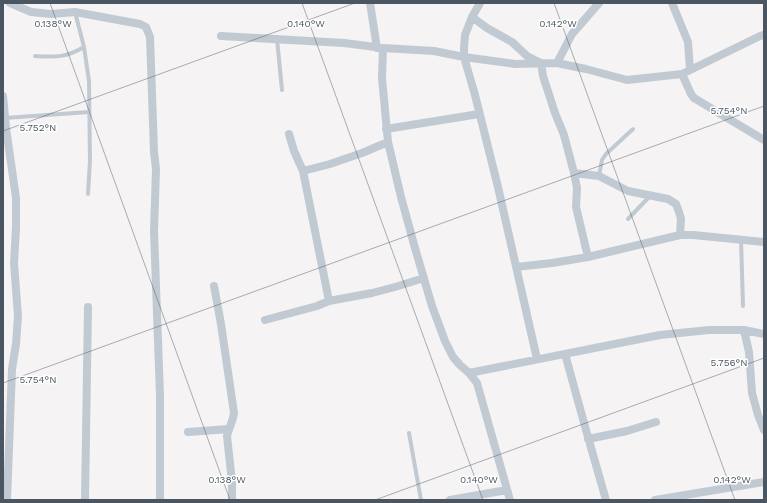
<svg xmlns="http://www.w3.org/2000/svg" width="767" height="503" font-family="'Work Sans',sans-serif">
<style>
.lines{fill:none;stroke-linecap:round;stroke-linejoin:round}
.lane{stroke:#c1cad2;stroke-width:4}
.street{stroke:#c1cad2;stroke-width:8}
.ticks{fill:none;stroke:#4a5661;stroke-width:1;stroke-opacity:0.45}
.ticks-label{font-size:10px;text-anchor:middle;fill:#4a5661;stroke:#fff;stroke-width:3;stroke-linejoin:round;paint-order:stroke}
</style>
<rect width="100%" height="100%" fill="#f5f3f3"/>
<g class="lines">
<path class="lane" d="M75,12L84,47L89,81L90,160L88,194
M277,39L282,90
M35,56C56,57 65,58 84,47
M5,118L89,112
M599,176L602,160L606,154L633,129
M628,219L651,195
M741,239L743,306
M409,433L421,500"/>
<path class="street" d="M10,3L31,12L51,14L75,12L140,24L146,27L150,37L154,152L156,169L154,231L160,395V500
M370,3L377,48
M480,3L472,17L465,35L464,48V57L475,95L498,187L537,359
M672,3L688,42L690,70
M472,17L487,28L512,42L527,56L541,63L543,76L555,113L564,135L574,173L577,188L576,207L588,257
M221,36L344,43L383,48
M557,63L572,34L599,3
M682,74L691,94L694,98L764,140
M3,96L6,128L16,198V228L14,263L18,316L16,344L12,369L7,500
M386,129L479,114
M289,134L294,151L303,171L329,301
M303,171L330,164L362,153L388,142
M574,173L599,176L628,191L668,199L676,204L679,212L681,219L680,235
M516,267L552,263L588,257L680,235H693L764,242
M214,286L221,324L234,413C233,421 229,428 227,436L232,482V500
M265,320L317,306L329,301L372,293L395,287L424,278
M744,330L749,352L752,393L758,415L764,430
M565,354L586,430L606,500
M469,373L660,335L709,330H744L764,334
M188,432L229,429
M588,439L627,431L656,422
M85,500L88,307
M450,500L507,490
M510,500L477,383L469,373L460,365L453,357L445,341L432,306L415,248L401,197L388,142L382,78L383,48L434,51L464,57L515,64L557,63L586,69L627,80L682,74L760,36L764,35
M655,500L764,482"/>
</g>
<path class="ticks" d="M50,3L230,500M302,3L483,500M554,3L735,500M3,131L355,3M3,383L764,106M375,500L764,358"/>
<g class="ticks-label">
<text x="53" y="27">0.138°W</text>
<text x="306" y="27">0.140°W</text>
<text x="558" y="27">0.142°W</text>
<text x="729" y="114">5.754°N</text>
<text x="38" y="131">5.752°N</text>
<text x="729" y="366">5.756°N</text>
<text x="38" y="383">5.754°N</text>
<text x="227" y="483">0.138°W</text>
<text x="479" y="483">0.140°W</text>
<text x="732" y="483">0.142°W</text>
</g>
<rect width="767" height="503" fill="none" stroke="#4a5661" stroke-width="8"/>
</svg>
